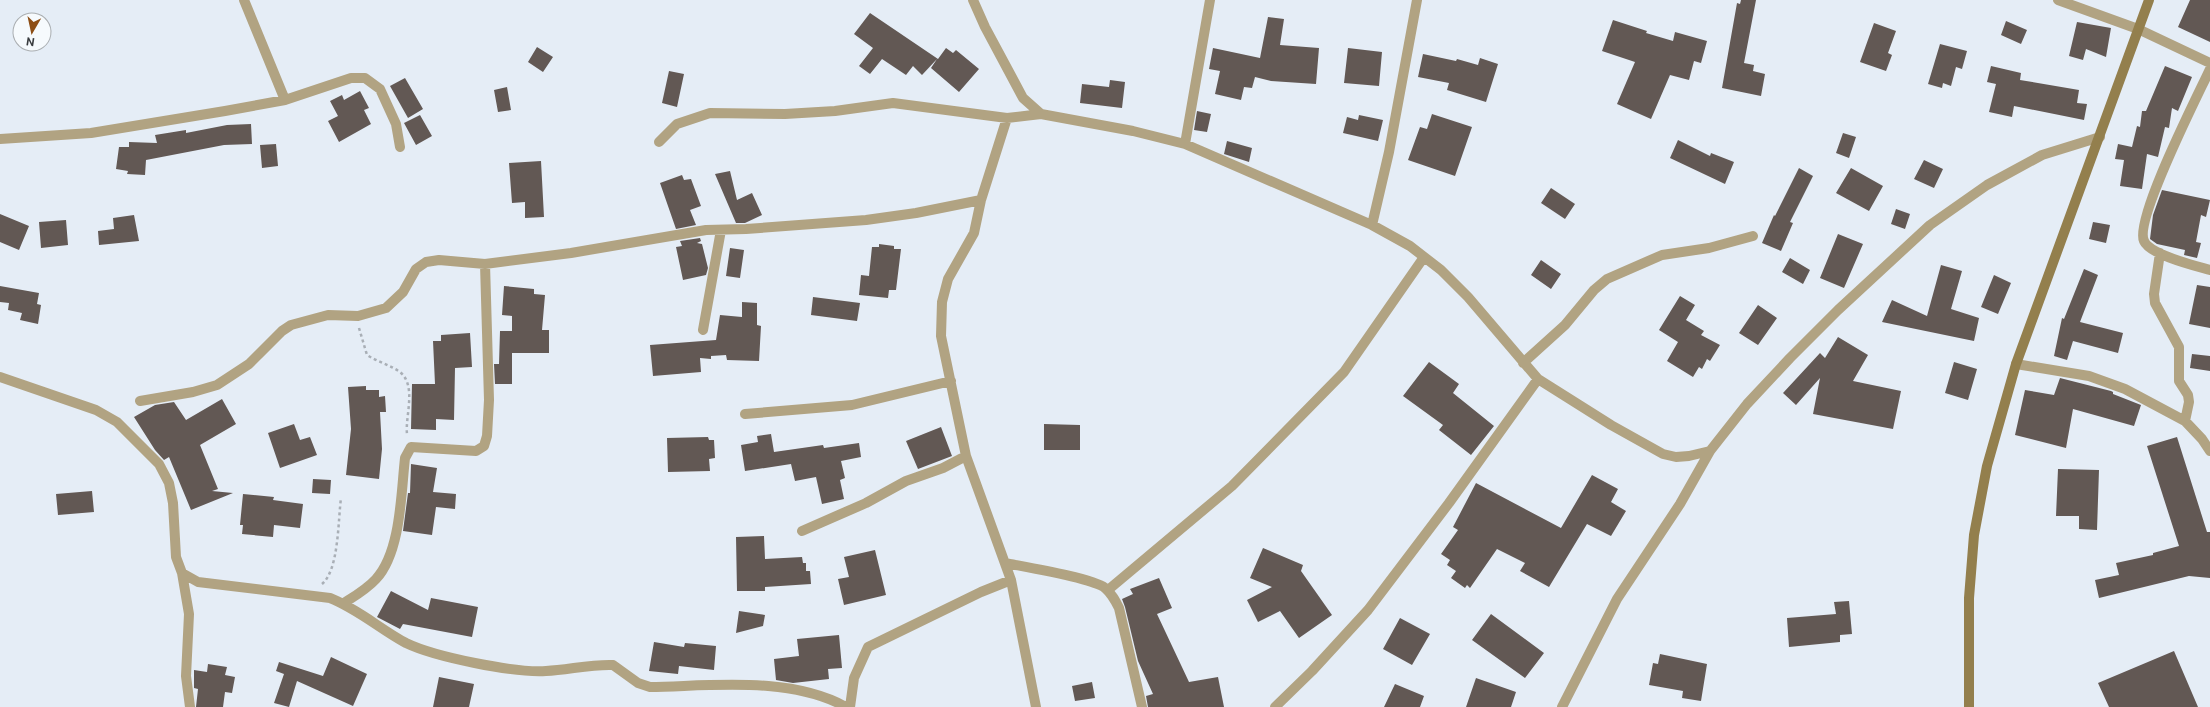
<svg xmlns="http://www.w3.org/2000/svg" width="2210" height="707" font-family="'Public Sans',sans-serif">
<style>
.building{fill:#625854}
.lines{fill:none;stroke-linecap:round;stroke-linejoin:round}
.path{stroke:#a9afb6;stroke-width:2.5;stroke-dasharray:3 3;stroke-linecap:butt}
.street{stroke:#b1a382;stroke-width:10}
.secondary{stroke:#937f4d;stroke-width:10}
</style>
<rect width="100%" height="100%" fill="#e5edf6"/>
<path class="building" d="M1741,0H1756L1744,63L1754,65L1753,71L1765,74L1761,96L1722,88L1737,3L1740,4Z
M2190,0H2210V42L2178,27Z
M870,13L938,59L946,48L953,53L956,50L979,69L959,92L931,68L937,59L922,75L913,66L906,75L882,59L870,74L859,66L873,48L854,34Z
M1268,17L1284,19L1280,45L1319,48L1316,84L1271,81L1255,77L1252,88L1244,87L1241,100L1215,94L1220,71L1209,69L1213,48L1260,58Z
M1613,20L1647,31L1646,33L1673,41L1675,32L1707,41L1701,63L1694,61L1689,80L1670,75L1651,119L1617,104L1635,62L1602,51Z
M2006,21L2027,30L2021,44L2001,35Z
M2077,22L2111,28L2106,57L2086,49L2083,60L2069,56Z
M1874,23L1896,31L1888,53L1892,55L1886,71L1860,62Z
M1940,44L1967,51L1962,69L1956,67L1951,86L1943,83L1942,88L1928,84Z
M537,47L553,57L543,72L528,62Z
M1348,48L1382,52L1379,86L1344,83Z
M1423,54L1456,61L1457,59L1478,65L1480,58L1498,64L1486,102L1447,90L1449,83L1418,77Z
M1991,66L2021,73L2020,80L2079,90L2077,103L2087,104L2084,120L2014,106L2012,117L1989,112L1996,84L1987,82Z
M2165,66L2192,77L2178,111L2172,108L2169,128L2165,127L2158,157L2147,154L2142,189L2120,186L2124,160L2115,159L2118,144L2132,147L2137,126L2140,127L2142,111H2146Z
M669,71L684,74L677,107L662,103Z
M405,78L423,109L408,118L390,86Z
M1110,80L1125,82L1122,108L1080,103L1082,84L1109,87Z
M507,87L511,110L498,112L494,90Z
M360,91L369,108L364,110L371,124L339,142L328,121L338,116L330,101L342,95L344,100Z
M1197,111L1211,114L1207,132L1194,130Z
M1432,114L1472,127L1455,176L1408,160L1420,127L1427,129Z
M420,115L432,136L416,145L404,123Z
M1359,115L1383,120L1378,141L1343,133L1347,117L1358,120Z
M251,124L252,144L224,145L146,160L145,175L127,174L128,171L116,169L119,147H129V142L157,143L155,135L186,130V133L227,125Z
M1843,133L1856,137L1849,158L1836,153Z
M1678,140L1710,156L1711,153L1734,162L1725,184L1670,158Z
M1227,141L1252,148L1249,162L1224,154Z
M276,144L278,166L262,168L260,145Z
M1924,160L1943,169L1934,188L1914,179Z
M541,161L544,217L525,218V202L512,203L509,163Z
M1799,168L1813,176L1790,222L1793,223L1781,251L1762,243L1774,215L1775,216Z
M1851,168L1883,186L1869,211L1836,193Z
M730,171L737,200L752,193L762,215L745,223H736L715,174Z
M682,175L684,180L691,179L701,206L690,210L696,225L676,229L660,183Z
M1551,188L1575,204L1565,219L1541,203Z
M2162,190L2210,200L2206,217L2201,215L2196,242L2201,243L2197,258L2184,255L2185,250L2157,244L2150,239L2153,215Z
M1896,209L1910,214L1905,229L1891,224Z
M0,214L29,226L19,250L0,242Z
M134,215L139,241L99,245L98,231L114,229L113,218Z
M66,220L68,245L41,248L39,222Z
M2093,222L2110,225L2106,243L2089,239Z
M1838,234L1863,244L1844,288L1820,278Z
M700,238L701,241L697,243L702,244L708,268L706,275L683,280L676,247L682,246L680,241Z
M879,244L894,246V249H901L896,290H889L888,298L859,295L861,275L869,276L872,247H879Z
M730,248L744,250L740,278L726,276Z
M1790,258L1810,270L1803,284L1782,272Z
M1541,260L1561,274L1551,289L1531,275Z
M1941,265L1962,271L1951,309L1979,318L1974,341L1882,322L1892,300L1927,316Z
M2084,269L2098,275L2080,322L2123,333L2118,353L2073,341L2067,360L2054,356L2062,318L2064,319Z
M1994,275L2011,283L1998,314L1981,307Z
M2197,285L2210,287V328L2189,324Z
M0,286L39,293L37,304L41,305L38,324L20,320L22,313L8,310L9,303L0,302Z
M504,286L534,289V294L545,295L542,330H549V353H512V384H495L494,364H499L500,331H512V348V316L502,315Z
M1680,296L1695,305L1686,320L1704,331L1701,335L1720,345L1710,361L1707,359L1702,369L1699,367L1693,377L1667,361L1678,342L1659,330Z
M813,297L860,303L857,321L811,315Z
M742,302L757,303V325L761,326L759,361L727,360L726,355L711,356V359L700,358L701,372L653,376L650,345L716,340L720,315L742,317Z
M1758,305L1777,318L1758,345L1739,333Z
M470,333L472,367L455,368L454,420L436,419V430L411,429L412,384H435L433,341H441V335Z
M1838,337L1868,355L1853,381L1901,391L1893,429L1813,414L1820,378L1796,405L1783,393L1820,353L1825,358Z
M2192,354L2210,356V371L2190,368Z
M1429,362L1459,384L1453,393L1494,426L1471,455L1439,430L1443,425L1403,396Z
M1954,362L1977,369L1968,400L1945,393Z
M2060,378L2111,391L2113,392V394L2141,405L2134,426L2073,409L2066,448L2015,435L2025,390L2054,395Z
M366,386V390H379V397L385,396L386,412H380L382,449L379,479L346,475L351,429L348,387Z
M222,399L236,424L200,445L218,489L212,491L233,493L191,510L169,457L164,460L155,450L134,417L155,405L174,402L186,420Z
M294,424L300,440L310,437L317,455L280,468L268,433Z
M1044,424L1080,425V450H1044Z
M941,427L952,456L918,469L906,441Z
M771,434L774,452L823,445L824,448L859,443L861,457L841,461L845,478L840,480L844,499L822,504L816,477L795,481L791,464L745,471L741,445L758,442L757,436Z
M708,437L709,440H714L715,458L709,459L710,471L668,472L667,438Z
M2177,437L2207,532H2210V578L2189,576L2099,598L2095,580L2119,575L2116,563L2153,555V553L2179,546L2147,446Z
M411,464L437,468L433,492L456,494L455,509L436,507L432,535L403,531L408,493H410Z
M2058,469L2099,470L2097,530L2079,529V516H2056Z
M1592,475L1618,489L1611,502L1626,511L1611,536L1587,524L1549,587L1520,571L1525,563L1497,549L1470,588L1467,585L1465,588L1451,578L1456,571L1447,565L1450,560L1441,554L1458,530L1453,527L1476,483L1561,528Z
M313,479L331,480L330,494L312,493Z
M92,491L94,512L58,515L56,494Z
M243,494L274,497L273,500L303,504L300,528L274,525L273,537L242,534L243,525H240Z
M764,536L765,559L802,557L803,563H806V571H810L811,584L765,587V591H737L736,537Z
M1263,548L1303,565L1301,571L1332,615L1299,638L1280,611L1258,622L1247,600L1272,587L1250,578Z
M875,550L886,595L844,605L838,579L849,577L844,557Z
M1159,578L1172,608L1157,614L1189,682L1218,677L1224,707H1148L1146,696L1153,694L1138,661L1125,607L1122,599L1133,594L1130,589Z
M391,591L428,610L431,598L478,607L472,637L403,624L400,629L377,617Z
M1849,601L1852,634L1840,635V642L1789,647L1787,618L1836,614L1834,602Z
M739,611L765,615L763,626L736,633Z
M1491,614L1544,653L1525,678L1472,640Z
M1400,618L1430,634L1412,665L1383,649Z
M839,635L842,668L828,669L829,679L793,683L776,680L774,659L799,656L797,639Z
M654,642L684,647L685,643L716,646L714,670L679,666L678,674L649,671Z
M2174,651L2198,707H2109L2098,683Z
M1660,654L1707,664L1701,701L1682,698L1683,691L1649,685L1653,663L1658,664Z
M331,657L367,674L353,706L297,681L289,707L274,703L284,674L276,671L279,662L323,676Z
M208,664L227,667L225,675L235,677L232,693L225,692L223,707H196L198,689L194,688V670L207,672Z
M439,677L474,684L469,707H433Z
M1476,678L1516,692L1511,707H1466Z
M1092,682L1095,698L1075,701L1072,686Z
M1395,684L1424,696L1420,707H1384Z"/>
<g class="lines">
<path class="path" d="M359,328L367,355C378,362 390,365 400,372C417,386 405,416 407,434
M322,584C339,570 338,520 341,498"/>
<path class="street" d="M244,0L285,100
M973,0L985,27L1023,98L1041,114L1133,131L1185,144L1372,225L1410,246L1441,270L1468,297L1538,379L1611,425L1663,454L1676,457L1689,456L1710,451
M2058,0L2138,29L2210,63
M2210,69C2198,95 2134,220 2144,241C2150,255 2196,266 2210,270
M1007,118L981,200L974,233L948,279L942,302L941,336L966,456L1011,580L1036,707
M0,139L91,133L225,111L285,100L351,78H365L380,89L396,124L400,147
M659,142L677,124L710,113L785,114L835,111L893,103L1007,118L1041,114
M1185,144L1210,0
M1372,225L1389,152L1417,0
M2160,253L2154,294L2155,303L2179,347V381L2188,395L2189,402L2185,421
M703,330L721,230
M1523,363L1565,325L1594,290L1607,279L1662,255L1709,248L1753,236
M2016,364L2089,376L2125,389L2185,421L2202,439L2210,451
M0,377L96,410L117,422L159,464L169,483L173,503L176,557L182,573L198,582L330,598C358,609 380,629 406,643C435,657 514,673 546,671C568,670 591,664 613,665L638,683L650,687C713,686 790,676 846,707
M140,401L193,392L217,385L249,364L282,331L291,325L328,315L358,316L386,308L403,292L416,269L426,262L439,260L485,264L571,253L706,230L746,229L866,220L916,213L981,200
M745,414L852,405L951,381
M802,531L866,503L906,481L943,468L966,456
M1005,563C1025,567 1092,578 1105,588C1112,594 1115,600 1119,608L1142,707
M182,573L189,614L186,676L190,707
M1108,590L1232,486L1344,372L1424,257
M344,603C355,596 367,589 376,579C401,552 401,493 405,458L411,447L476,451L484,446L487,436L489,400L485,264
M850,707L854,678L868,647L981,592L1011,580
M1275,707L1312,671L1368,610L1449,503L1538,379
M1562,707L1617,599L1680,504L1710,451L1747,404L1790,358L1838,310L1930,225L1987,185L2042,155L2100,137"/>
<path class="secondary" d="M1969,707V598L1974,535L1987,466L2016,364L2149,0"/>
</g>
<g transform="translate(32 32) rotate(189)"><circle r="19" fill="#f6fafd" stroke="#aaaeb1"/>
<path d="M0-3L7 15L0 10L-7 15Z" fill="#8d4e15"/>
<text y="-6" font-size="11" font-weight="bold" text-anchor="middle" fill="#393c3f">N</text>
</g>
</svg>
